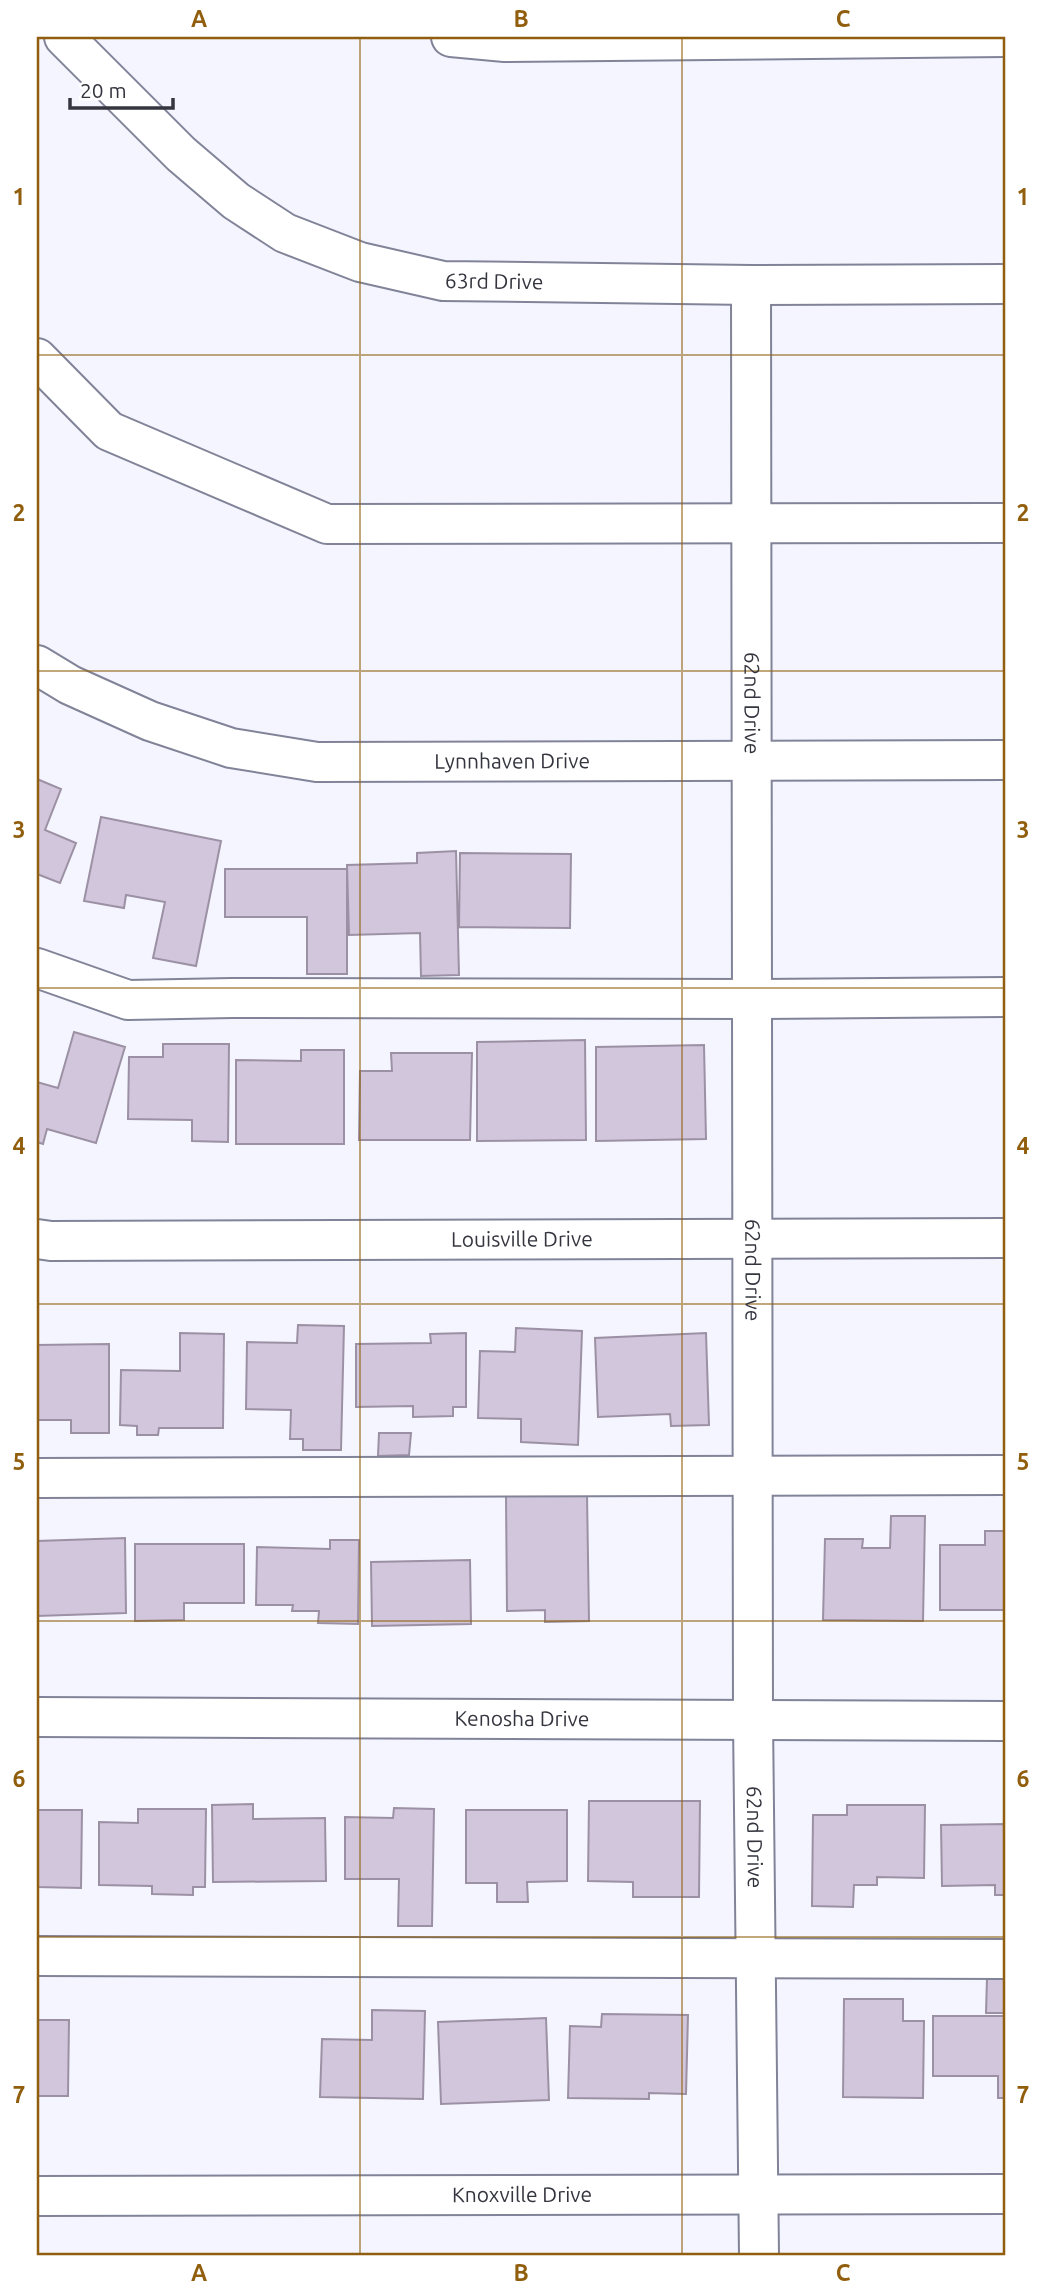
<svg xmlns="http://www.w3.org/2000/svg" width="1042" height="2292" font-family="Ubuntu,sans-serif">
<style>
.building{fill:#d1c6db;stroke:#9c91a4;stroke-width:2}
.lines{fill:none;stroke-linecap:round;stroke-linejoin:round}
.minor-casing{stroke:#818498;stroke-width:42}
.minor{stroke:#fff;stroke-width:38}
.grid{fill:none;stroke:#905e0c;stroke-width:2;stroke-opacity:0.55}
.labels{text-anchor:middle;stroke-width:5;stroke-linejoin:round;paint-order:stroke}
.street-label{font-size:21px;fill:#34353e;stroke:#fff}
.neatline{fill:none;stroke:#905e0c;stroke-width:2.5}
.grid-label{font-size:23px;text-anchor:middle;font-weight:bold;fill:#905e0c}
</style>
<rect width="100%" height="100%" fill="#f4f5fe"/>
<path class="building" d="M37,779L61,789L45,830L76,843L60,883L37,874Z
M101,817L221,841L196,966L153,958L165,902L126,895L124,908L84,901Z
M456,851L459,975L421,976L420,933L349,935L347,865L417,863V853Z
M460,853L571,854L570,928L459,927Z
M225,869H347V974H307V917H225Z
M74,1032L125,1047L96,1143L47,1129L43,1144L37,1142V1082L58,1088Z
M585,1040L586,1140L477,1141V1042Z
M163,1044H229L228,1142L192,1141V1120L128,1119L129,1057H163Z
M704,1045L706,1139L596,1141V1047Z
M301,1050H344V1144H236V1060L301,1061Z
M391,1053H472L470,1140H359L360,1071H392Z
M298,1325L344,1326L341,1450H303V1439H290L291,1410L246,1409L247,1342L297,1343Z
M516,1328L582,1331L578,1445L521,1442V1419L478,1418L480,1351L515,1352Z
M180,1333L224,1334L223,1428H159L158,1435H137V1426L120,1425L121,1370L180,1371Z
M466,1333V1407H453V1416L413,1417V1406L356,1407V1344L431,1343L430,1334Z
M706,1333L709,1425L671,1426L670,1414L598,1417L595,1338Z
M109,1344V1433H71V1420H37V1429V1345Z
M379,1433H411L409,1455L378,1456Z
M587,1494L589,1621L545,1622V1610L507,1611L506,1496Z
M891,1516H925L923,1621L823,1620L825,1539H863L862,1548H890Z
M985,1531H1005V1610H940V1545H985Z
M125,1538L126,1613L37,1616V1541Z
M330,1540H359L358,1624L318,1623L319,1611H292L293,1605H256L257,1547L330,1549Z
M135,1544H244V1603H184V1620L135,1621Z
M470,1560L471,1624L372,1626L371,1562Z
M589,1801H700L699,1897H633V1882L588,1881Z
M253,1804V1819L325,1818L326,1881L213,1882L212,1805Z
M847,1805H925L924,1878L877,1877V1885H854L853,1907L812,1906L813,1815H847Z
M394,1808L434,1809L432,1926H398L399,1879H345V1817L393,1818Z
M138,1809H206L205,1887H193V1895L152,1894V1886L99,1885V1822L138,1823Z
M37,1810H82L81,1888L37,1887Z
M466,1810H567V1881L527,1882L528,1902H497V1883H466Z
M1005,1824V1895H995V1885L942,1886L941,1825Z
M987,1978H1005V2013H986Z
M844,1999H903V2021H924L923,2098L843,2097Z
M372,2010L425,2011L423,2099L320,2097L322,2039L372,2040Z
M602,2014L688,2015L686,2094L649,2093V2099L568,2098L570,2026L601,2027Z
M933,2016H1005V2098H998V2076H933Z
M546,2018L549,2100L441,2104L438,2022Z
M37,2020H69L68,2096H37Z"/>
<g class="lines">
<g class="minor-casing">
<g id="minor">
<path id="s1" d="M64,37L181,154L236,201L285,233L360,262L443,281L751,285L1005,284"/>
<path d="M451,37L505,42L1005,37"/>
<path id="s2" d="M751,285L753,1720L759,2255"/>
<path d="M37,358L109,431L327,524L1005,523"/>
<path id="s3" d="M37,665L70,685L150,721L231,748L317,762L1005,760"/>
<path d="M37,968L128,1000L232,998L752,999L1005,997"/>
<path id="s4" d="M37,1239L51,1241L1005,1238"/>
<path d="M37,1478L1005,1475"/>
<path id="s5" d="M37,1717L1005,1721"/>
<path d="M37,1956L1005,1959"/>
<path id="s6" d="M37,2196L1005,2194"/>
</g>
</g>
<use href="#minor" class="minor"/>
</g>
<path class="grid" d="M360,37V2255M682,37V2255M37,355H1005M37,671H1005M37,988H1005M37,1304H1005M37,1621H1005M37,1937H1005"/>
<g class="labels">
<g class="street-label">
<text dy="7" stroke="none"><textPath href="#s1" startOffset="513">63rd Drive</textPath></text>
<text dy="7" stroke="none"><textPath href="#s2" startOffset="418">62nd Drive</textPath></text>
<text dy="7" stroke="none"><textPath href="#s3" startOffset="494">Lynnhaven Drive</textPath></text>
<text dy="7" stroke="none"><textPath href="#s4" startOffset="485">Louisville Drive</textPath></text>
<text dy="7" stroke="none"><textPath href="#s2" startOffset="985">62nd Drive</textPath></text>
<text dy="7" stroke="none"><textPath href="#s5" startOffset="485">Kenosha Drive</textPath></text>
<text dy="7" stroke="none"><textPath href="#s2" startOffset="1552">62nd Drive</textPath></text>
<text dy="7" stroke="none"><textPath href="#s6" startOffset="485">Knoxville Drive</textPath></text>
</g>
</g>
<rect width="1042" height="2292" fill="none" stroke="#ffffff" stroke-width="77"/>
<path d="M70 98v10h103v-10" fill="none" stroke="#34353e" stroke-width="3.5"/>
<text x="80" y="98" font-size="21" fill="#34353e" stroke="#ffffff" stroke-width="5" paint-order="stroke">20 m</text>
<rect x="38" y="38" width="966" height="2216" class="neatline"/>
<g class="grid-label">
<text x="199" y="27">A</text>
<text x="521" y="27">B</text>
<text x="843" y="27">C</text>
<text x="19" y="205">1</text>
<text x="1023" y="205">1</text>
<text x="19" y="521">2</text>
<text x="1023" y="521">2</text>
<text x="19" y="838">3</text>
<text x="1023" y="838">3</text>
<text x="19" y="1154">4</text>
<text x="1023" y="1154">4</text>
<text x="19" y="1470">5</text>
<text x="1023" y="1470">5</text>
<text x="19" y="1787">6</text>
<text x="1023" y="1787">6</text>
<text x="19" y="2103">7</text>
<text x="1023" y="2103">7</text>
<text x="199" y="2281">A</text>
<text x="521" y="2281">B</text>
<text x="843" y="2281">C</text>
</g>
</svg>
